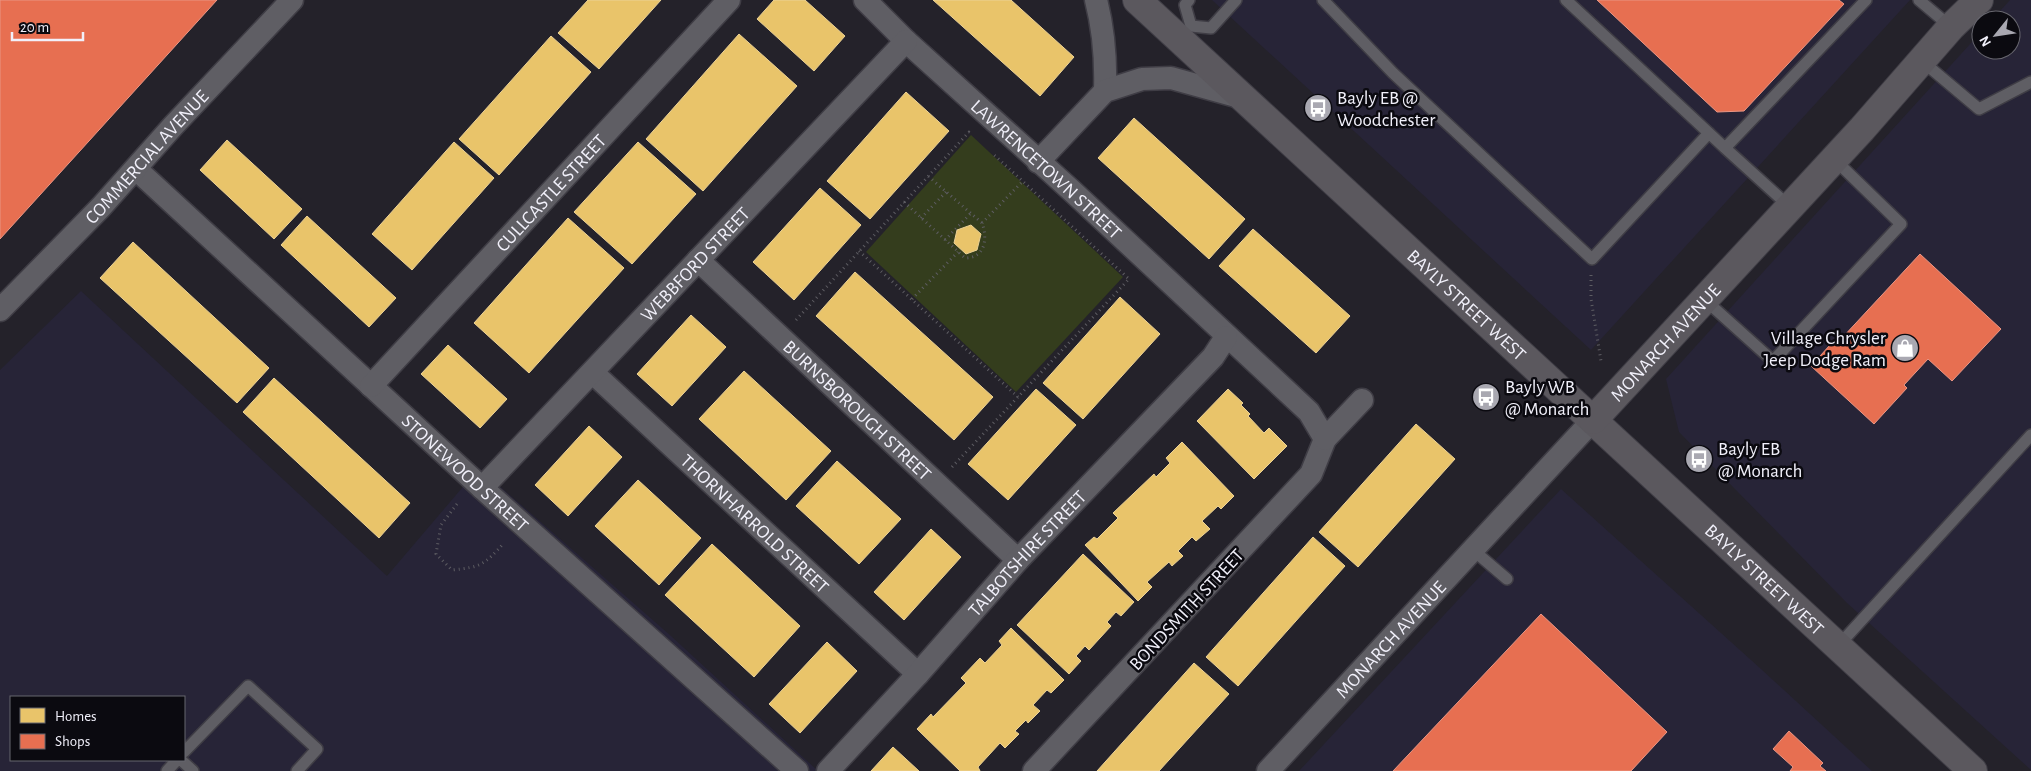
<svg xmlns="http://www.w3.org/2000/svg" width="2031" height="771" font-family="'Alegreya Sans',sans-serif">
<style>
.built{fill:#272437;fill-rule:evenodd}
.green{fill:#343d1d}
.homes{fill:#e9c46a;stroke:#ebd195}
.shops{fill:#e76f51;stroke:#ea9684}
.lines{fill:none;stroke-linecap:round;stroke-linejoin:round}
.lane-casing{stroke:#3f3d45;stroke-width:14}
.street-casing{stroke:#3f3d45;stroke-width:25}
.secondary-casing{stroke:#3f3d45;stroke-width:30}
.path{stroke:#5e5d63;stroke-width:3;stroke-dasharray:1 4;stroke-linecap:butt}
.lane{stroke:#5f5e64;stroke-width:11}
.street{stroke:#5f5e64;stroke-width:22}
.secondary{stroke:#5b585e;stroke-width:28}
.labels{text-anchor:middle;stroke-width:5;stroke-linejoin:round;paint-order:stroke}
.poi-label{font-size:19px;fill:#f1f0fa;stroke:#0b0a10;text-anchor:start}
.street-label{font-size:19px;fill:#f1f0fa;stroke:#0b0a10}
</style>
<rect width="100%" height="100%" fill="#24222a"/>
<path class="built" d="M1212,0H1910L1591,350Z
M2010,0H2031V770L1847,603L1679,432L1666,379L1981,32V50H2011V20H1992Z
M81,291L387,576L479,468L671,636L818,771H0V370ZM11,697H184V760H11Z
M1561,489L1761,669L1872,771H1299Z"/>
<path class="green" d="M971,135L1123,277L1016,392L866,252Z"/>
<path class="homes" d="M588,0H661L599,69L558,33Z
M774,0H805L845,36L814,71L757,19Z
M933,0H1011L1074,57L1040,96Z
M739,34L797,86L703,191L646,139Z
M551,36L591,72L499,175L459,139Z
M906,92L949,131L870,219L827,181Z
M1134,118L1245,219L1209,259L1098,158Z
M227,140L302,209L274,239L200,170Z
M454,142L494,178L412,270L372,234Z
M638,142L696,194L632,264L574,212Z
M820,188L861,225L794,300L753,262Z
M307,216L396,298L369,327L281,245Z
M568,218L624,268L529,373L474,323Z
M971,225L981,234L977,250L966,254L954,243L957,230Z
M1253,229L1350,316L1316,353L1219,266Z
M133,242L269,368L237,403L100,278Z
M855,272L993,397L954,440L816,316Z
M1120,297L1160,334L1083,419L1043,383Z
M691,315L726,347L672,406L637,374Z
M448,345L507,399L480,428L421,374Z
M744,371L831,451L786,500L699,419Z
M274,378L410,503L379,538L243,412Z
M1036,389L1076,425L1008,500L968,464Z
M1228,389L1243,403L1241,405L1250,414L1248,416L1264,433L1269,428L1287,446L1254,479L1197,421Z
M1416,424L1455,459L1358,567L1319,532Z
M589,426L622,457L568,516L535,485Z
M1182,442L1234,496L1221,509L1218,506L1202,521L1210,529L1196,541L1192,537L1178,551L1183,556L1172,566L1169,562L1147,582L1152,587L1138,601L1085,545L1094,537L1097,539L1118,518L1113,513L1154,474L1156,477L1170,463L1166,458Z
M837,461L901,519L859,564L796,506Z
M638,480L701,538L659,585L595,526Z
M931,529L961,557L904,620L874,592Z
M1313,537L1345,566L1238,686L1206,657Z
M712,544L800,626L754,677L665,595Z
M1083,554L1134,602L1121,616L1116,612L1107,622L1111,626L1089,650L1085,646L1076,656L1081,661L1069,674L1017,625Z
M1011,628L1064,680L1051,693L1047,690L1033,705L1040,711L1028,723L1026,720L1015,731L1019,734L1005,748L1000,743L978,767L980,771H960L917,729L931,714L933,717L966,683L961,678L980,658L985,663L1002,645L999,641Z
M827,642L857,671L800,733L769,704Z
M1194,663L1229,694L1159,771H1097Z
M893,747L919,771H871Z"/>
<path class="shops" d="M0,0H217L0,239Z
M1597,0H1839L1844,4L1744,111L1717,112Z
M1920,254L2001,329L1952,381L1928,359L1904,385L1907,388L1874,424L1811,366L1839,335L1842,338Z
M1541,614L1667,732L1631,771H1393Z
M1789,731L1823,763L1820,766L1826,771H1790L1793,767L1773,749Z"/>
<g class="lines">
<g class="lane-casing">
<path id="lane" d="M1189,0L1185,5L1191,26
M1323,0L1393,73L1592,259L1709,133
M1566,0L1725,148L1866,0
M1919,0L1951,27
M1191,26L1211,28L1236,0
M1922,61L1979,109L2031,82
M1725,148L1790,207
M1704,299L1773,361L1901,224L1834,159
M1473,550L1507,579
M1838,646L2031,435
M184,752L248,686L317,749L297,771
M181,760L193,771
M167,771L177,760"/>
</g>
<g class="street-casing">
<g id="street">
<path id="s1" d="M865,0L906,41L1072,191L1309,412L1325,439L1311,474L1034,771"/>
<path d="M1096,0C1104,31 1106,60 1105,91"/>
<path d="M1038,162L1105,91L1142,79L1171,78L1243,98"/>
<path id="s2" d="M136,169L482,488L797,771"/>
<path id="s3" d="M698,260L1018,560"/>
<path id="s4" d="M0,310L101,207L173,126L292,0"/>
<path id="s5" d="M593,373L918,674"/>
<path id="s6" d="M371,386L729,0"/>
<path d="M1325,439L1362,400"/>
<path id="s7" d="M482,488L906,41"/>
<path id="s8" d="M828,771L918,674L1018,560L1213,357L1226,337"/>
<path id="s9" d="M1268,771L1593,420"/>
</g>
</g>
<g class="secondary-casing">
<g id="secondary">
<path id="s10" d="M1137,0L1973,771"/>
<path id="s11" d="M1593,420L1862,129L1951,27L1979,0"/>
</g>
</g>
<path class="path" d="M904,202L965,258C985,258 988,239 982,223L928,176
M921,218L946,192
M982,223L1023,181
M945,240L971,213
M859,251L1018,397
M1591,275V299L1601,361
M912,299L958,252
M796,320L969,132L971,134
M952,467L1129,279L992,153
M457,504L441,525L436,554L452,570C481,567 484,565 504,543"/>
<use href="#lane" class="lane"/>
<use href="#street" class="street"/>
<use href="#secondary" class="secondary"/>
</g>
<defs>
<g id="bus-disc" transform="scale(1.4375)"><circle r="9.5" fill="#a9a8b1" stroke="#0b0a10"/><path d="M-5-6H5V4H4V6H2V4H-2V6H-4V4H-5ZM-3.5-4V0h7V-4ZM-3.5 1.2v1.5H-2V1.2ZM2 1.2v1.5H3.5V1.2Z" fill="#fff"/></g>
<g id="shop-disc" transform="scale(1.4375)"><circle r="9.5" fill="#a9a8b1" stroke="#0b0a10"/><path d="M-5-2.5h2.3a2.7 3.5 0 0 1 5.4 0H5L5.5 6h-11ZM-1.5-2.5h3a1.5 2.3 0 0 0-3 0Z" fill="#fff"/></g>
</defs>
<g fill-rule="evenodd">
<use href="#bus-disc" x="1318" y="108"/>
<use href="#shop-disc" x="1905" y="348"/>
<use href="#bus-disc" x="1486" y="397"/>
<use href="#bus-disc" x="1699" y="459"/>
</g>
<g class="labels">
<g class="poi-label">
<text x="1337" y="104">Bayly EB @<tspan x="1337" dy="22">Woodchester</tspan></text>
<text x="1886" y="344" text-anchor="end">Village Chrysler<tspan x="1886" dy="22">Jeep Dodge Ram</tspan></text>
<text x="1505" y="393">Bayly WB<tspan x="1505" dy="22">@ Monarch</tspan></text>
<text x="1718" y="455">Bayly EB<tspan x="1718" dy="22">@ Monarch</tspan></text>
</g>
<g class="street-label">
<text dy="7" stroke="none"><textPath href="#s4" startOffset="212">COMMERCIAL AVENUE</textPath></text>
<text dy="7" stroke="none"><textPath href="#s1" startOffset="248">LAWRENCETOWN STREET</textPath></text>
<text dy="7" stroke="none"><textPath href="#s6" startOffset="264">CULLCASTLE STREET</textPath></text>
<text dy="7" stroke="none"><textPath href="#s7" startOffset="309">WEBBFORD STREET</textPath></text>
<text dy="7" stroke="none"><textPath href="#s10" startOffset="449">BAYLY STREET WEST</textPath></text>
<text dy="7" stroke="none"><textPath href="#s11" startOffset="106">MONARCH AVENUE</textPath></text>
<text dy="7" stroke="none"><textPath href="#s3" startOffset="219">BURNSBOROUGH STREET</textPath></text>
<text dy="7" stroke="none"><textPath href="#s2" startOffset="448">STONEWOOD STREET</textPath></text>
<text dy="7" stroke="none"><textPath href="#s5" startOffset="221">THORNHARROLD STREET</textPath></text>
<text dy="7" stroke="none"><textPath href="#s8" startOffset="295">TALBOTSHIRE STREET</textPath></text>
<text dy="7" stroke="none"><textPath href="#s10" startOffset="854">BAYLY STREET WEST</textPath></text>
<text transform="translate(1186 609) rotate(-47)" y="7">BONDSMITH STREET</text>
<text dy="7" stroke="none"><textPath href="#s9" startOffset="180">MONARCH AVENUE</textPath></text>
</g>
</g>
<rect x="10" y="696" width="175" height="65" fill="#0b0a10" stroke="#67666e"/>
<rect x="20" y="708" width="25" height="15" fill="#e9c46a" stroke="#67666e"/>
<text x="55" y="721" font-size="15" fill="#f1f0fa">Homes</text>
<rect x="20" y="734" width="25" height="15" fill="#e76f51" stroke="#67666e"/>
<text x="55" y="746" font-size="15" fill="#f1f0fa">Shops</text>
<g transform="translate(1996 35) rotate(240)"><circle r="24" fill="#0b0a10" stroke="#67666e"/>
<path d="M0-4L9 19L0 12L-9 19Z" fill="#a9a8b1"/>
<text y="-8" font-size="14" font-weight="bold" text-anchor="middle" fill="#f1f0fa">N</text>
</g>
<path d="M12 32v8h71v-8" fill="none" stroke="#f1f0fa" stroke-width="2.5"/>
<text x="20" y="32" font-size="15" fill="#f1f0fa" stroke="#0b0a10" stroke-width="4" paint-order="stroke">20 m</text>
</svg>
